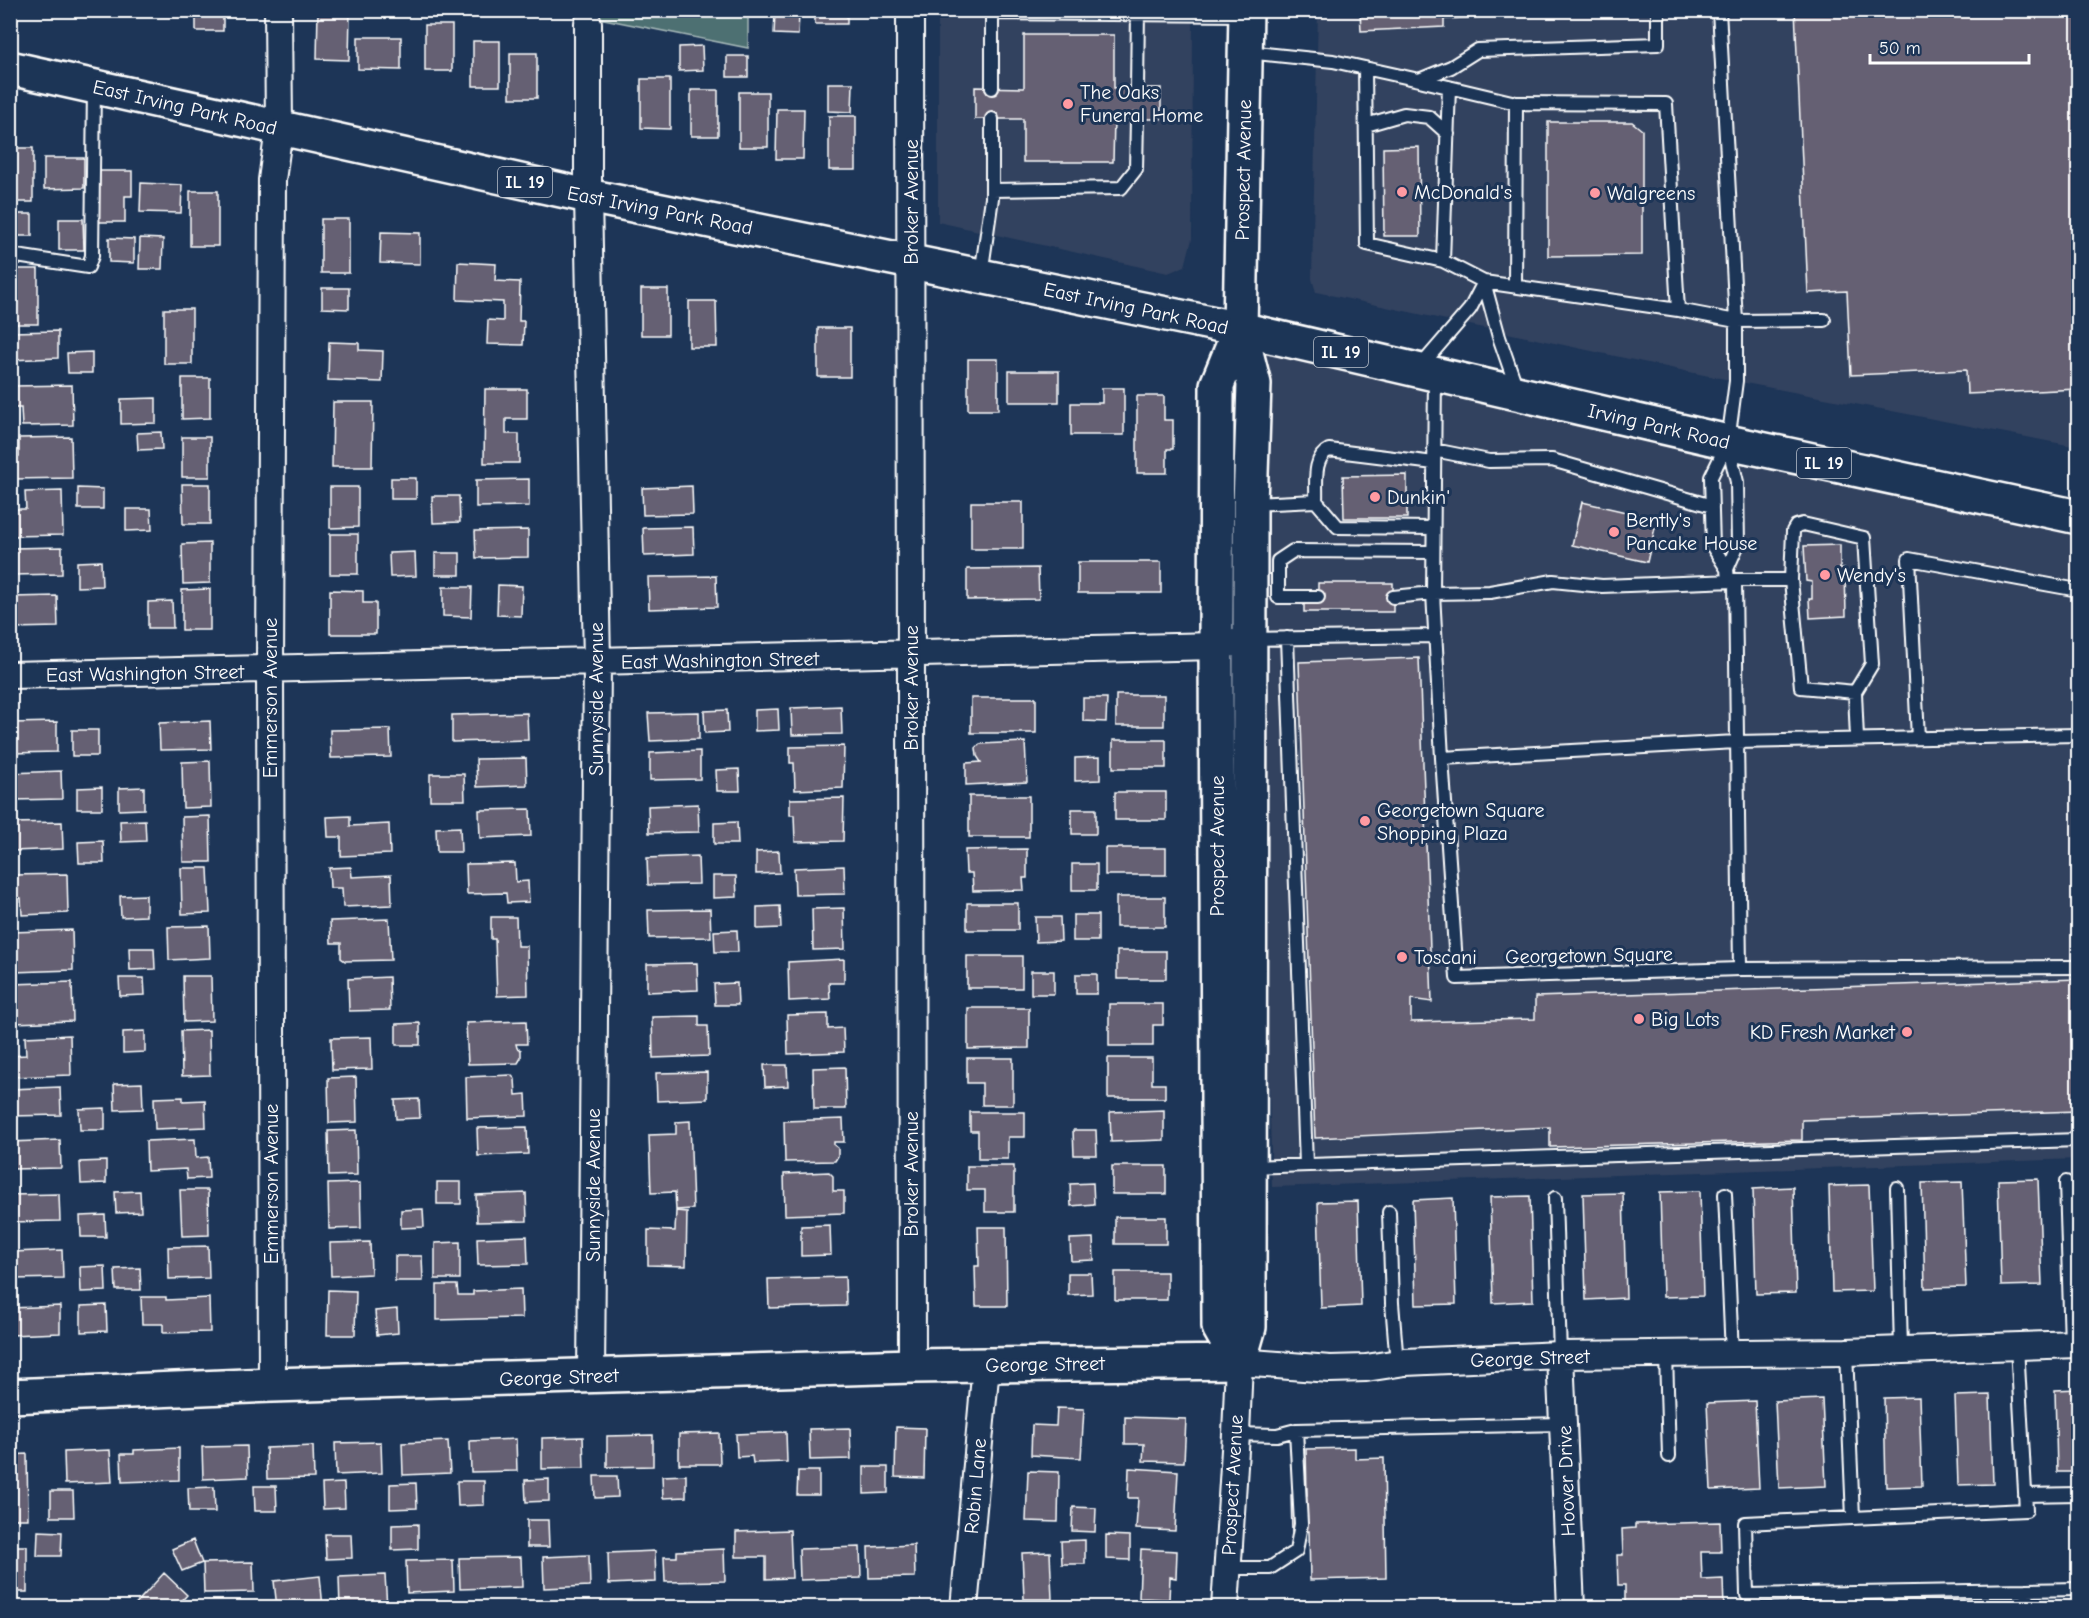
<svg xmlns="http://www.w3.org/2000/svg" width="2089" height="1618" font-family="'Comic Neue',sans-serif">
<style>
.built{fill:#33425f}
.green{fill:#4d7072;stroke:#a6b8b8;stroke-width:1.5}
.building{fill:#656173;stroke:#fff;stroke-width:1.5}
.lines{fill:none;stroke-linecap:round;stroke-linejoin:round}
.lane-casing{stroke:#fff;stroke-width:16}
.street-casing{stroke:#fff;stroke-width:30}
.secondary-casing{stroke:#fff;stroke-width:38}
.primary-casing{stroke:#fff;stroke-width:38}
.lane{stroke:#1d3557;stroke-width:12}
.street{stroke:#1d3557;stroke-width:26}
.secondary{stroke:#1d3557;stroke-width:33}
.primary{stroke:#1d3557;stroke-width:33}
.poi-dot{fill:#ff9aa2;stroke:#1d3557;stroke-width:2}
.labels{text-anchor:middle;stroke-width:6;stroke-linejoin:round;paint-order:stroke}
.shield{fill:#1d3557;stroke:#bbc2cd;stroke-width:1.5}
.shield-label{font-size:18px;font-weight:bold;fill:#fff}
.poi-label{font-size:20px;fill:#fff;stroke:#1d3557;text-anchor:start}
.street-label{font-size:20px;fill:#fff;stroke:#1d3557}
</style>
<rect width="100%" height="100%" fill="#1d3557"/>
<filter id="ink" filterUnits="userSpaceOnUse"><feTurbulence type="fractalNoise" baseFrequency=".0167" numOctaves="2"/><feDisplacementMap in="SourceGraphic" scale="12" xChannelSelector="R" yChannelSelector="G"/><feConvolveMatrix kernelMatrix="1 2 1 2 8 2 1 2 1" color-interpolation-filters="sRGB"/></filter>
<g filter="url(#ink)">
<path class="built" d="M938,11H1193L1192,239L1185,266L1168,273L938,222Z
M1318,11H2078V447L1699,374L1316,292L1312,279Z
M1248,338L2078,523V1159L1272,1187Z"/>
<path class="green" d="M564,11H748V48Z"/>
<path class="building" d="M140,10H178V17L140,14Z
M196,10H223V31H196Z
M318,10L350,11L349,60L317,59Z
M815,10H847V24H815Z
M1360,10H1570V13L1444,19V27L1361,31Z
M1795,10H2078V389L1967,394L1966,370L1851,375L1847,291L1808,293Z
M775,13L799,14L798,35L774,34Z
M425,25H452V71H425Z
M1024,35H1114V88H1161V119H1114L1113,162H1023V119H975V87L1024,88Z
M358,37H401V70L358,69Z
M473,41H500V86H473Z
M702,46L703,70L679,71V47Z
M510,53H537V98H510Z
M727,56H748V77H727Z
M641,79H670V129L641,128Z
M828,83H853L852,112L828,111Z
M691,90H718V136H691Z
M739,92H768V147H739Z
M777,109H804L803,159H776Z
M829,116H856V170H829Z
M1548,122H1632L1642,130V255L1548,256Z
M1419,147L1420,236H1384L1383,148Z
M10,148H33V202H10Z
M44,158H84V188L44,189Z
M98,171H132V196H125V222H98Z
M141,183L182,185L181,213L140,212Z
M190,191H218V246H190Z
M10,214H32V236H10Z
M59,219H83L84,250H59Z
M321,219H349V273H321Z
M381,232L420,233V264L380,263Z
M109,238L134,239V263L109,262Z
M140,238L163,239L162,269H139Z
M458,262L496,264L495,281L520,282L519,321H524L523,345L487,344L488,320L503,321V302L457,300Z
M10,269H38V324H10Z
M322,288H349V309L322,308Z
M641,289H668V335H641Z
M689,301H716L717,347H689Z
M164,309H192V364H164Z
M818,328H850V377H818Z
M58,331V358L10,360V332Z
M329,342L359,343V350L383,351L382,382L328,380Z
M92,352V373H68L67,353Z
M968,359H998V410H968Z
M1009,371H1059V402H1009Z
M182,378H210V418L182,419Z
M72,385L73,425L22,426L21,408H13V386Z
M1102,388H1124V435H1071V403H1102Z
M485,389H527V419H506V434H519V463H484Z
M1137,396H1164V420H1173V449H1167V473H1137Z
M156,398V423L121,424V399Z
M333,402H373L372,467H332Z
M161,432L162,449L138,450L137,433Z
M71,437L72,478L12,479V456H19V438Z
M182,437H210V477H182Z
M1407,475V518H1344L1343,476Z
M391,478H416V499H391Z
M529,479V506L476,507V480Z
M182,484H210V524H183Z
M692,486L693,514L643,515L642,488Z
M330,487H358V527L330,528Z
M78,488L103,489V509H78Z
M62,491L63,535L11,536V509H26L25,492Z
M432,496H459L460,522L433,523Z
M971,502H1023V549H971Z
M1582,502L1657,519L1647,562L1572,545Z
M126,509H151L152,530L126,531Z
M693,527L694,554L644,556L643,528Z
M528,530V557L476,558L475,531Z
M330,534H358V574H330Z
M210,543V583L183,584L182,544Z
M1840,545V569H1845L1846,616L1810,618L1809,599H1812V582L1806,581L1804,546Z
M62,547V574L12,575L11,548Z
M415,552L416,576L390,577L389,553Z
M435,553H460V575H435Z
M101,561L102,586L77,587V562Z
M1078,562H1161V593H1078Z
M1038,568L1039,599L967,600V569Z
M716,576L717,607L649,609L648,577Z
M1318,583H1393V612H1304V599H1318Z
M498,585L522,586L521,616L497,615Z
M443,587H472L471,617L443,616Z
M210,589V630H182V590Z
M330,590L363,591V603H376V634H330Z
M57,596L58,627L12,628V597Z
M172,601L173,628H148V602Z
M1419,658L1432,1002L1411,999V1022L1535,1019V997L2078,979V1111L1802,1120V1140L1550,1147V1127L1315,1138L1299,662Z
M1116,695H1164V726H1116Z
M971,698H1036V733H971Z
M1083,698H1107L1106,722L1083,721Z
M841,706L842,734L792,735L791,708Z
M778,709L779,730L755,731V710Z
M727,710L728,732L705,733L704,711Z
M699,712V739L650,741L648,713Z
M527,713L528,740L452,742V715Z
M210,721L211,749L160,750L159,723Z
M57,722V752L11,753V723Z
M390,729L391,757L331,758L330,730Z
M72,730H98V756H72Z
M1113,740H1166V768H1113Z
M1025,742L1027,782L966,785V763L981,762L977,756L976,748L980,744Z
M844,746L843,788L795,790L794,763H790V747Z
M700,751V779L650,780V753Z
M1100,757V780L1075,781V758Z
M526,758L527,785L477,787L476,759Z
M210,761L211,807L183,808L182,762Z
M739,769L740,791H717L716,770Z
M61,771L62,799L12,800L11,773Z
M430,774H464L465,800H430Z
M102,787V809H77V788Z
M144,787V809L119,810V788Z
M1115,792H1166V820H1115Z
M969,796H1029V837H969Z
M844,798L843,841L795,842L794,815H790V799Z
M698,804L699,832L649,833L648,806Z
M530,809L531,836L480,838L479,810Z
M1072,809H1096V834H1072Z
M210,816L211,862H183L182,817Z
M350,816V826L389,824L390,854L341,856V837H328L327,817Z
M145,820L146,841L121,842L120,821Z
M62,822L63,849L13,851L12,823Z
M737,822L738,844H714V823Z
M460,827L461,852H437L436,828Z
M103,841L104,863H79L78,842Z
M1105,848H1166V875H1105Z
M1027,849V878H1023L1024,890L973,891L972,873H966L965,850Z
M779,851L780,873L756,874V852Z
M698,856L699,884L648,885L647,858Z
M515,863L516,882L528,881L529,902L507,903L506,893L467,894L466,864Z
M1072,864H1097V890H1072Z
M844,866L845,894L795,895L794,868Z
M351,867L352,877L391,875L392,905L343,907L342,888H330L329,868Z
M181,868H208L210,913L182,914Z
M67,874L68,913L22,915L21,898H12L11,875Z
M713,876H736L737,897L713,898Z
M146,895V916L121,917L120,896Z
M1116,897H1165V927H1116Z
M967,903H1018V930H967Z
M780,906L781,928L757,929V907Z
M844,908L845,949L813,950L812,909Z
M710,909L711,937L649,938L648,910Z
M1073,915H1098V941H1073Z
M491,917H516L517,946H527L528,995L497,996L495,939H491Z
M1035,917H1060L1061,941L1036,942Z
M389,919L391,960L345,961L341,958V943H331L330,921Z
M209,926L210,958L169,960L168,927Z
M72,930L73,970L13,972L12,932Z
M737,930L738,952H715L714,931Z
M129,948H154L155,969L130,970Z
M1117,951H1166V979H1117Z
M967,956H1022V988H967Z
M844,959V983H829L830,999L789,1001L788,962Z
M697,963L698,990L647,992V964Z
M1031,971H1054V994H1031Z
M1076,974H1097V994H1076Z
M183,976H211L212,1021L184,1022Z
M389,977L390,1010L349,1011L348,979Z
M119,978H144L145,995L120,996Z
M72,982L73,1021L13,1023L12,984Z
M737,983L738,1005H715L714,984Z
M1109,1004H1163V1025H1153V1046H1109Z
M968,1008H1029V1048L968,1049Z
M828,1014V1029L843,1028L844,1052L788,1054L787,1015Z
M699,1016V1026H708L709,1056L653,1058L652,1017Z
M526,1021L527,1044H516L517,1048L521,1050V1058L518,1063L468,1064L466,1023Z
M420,1023V1045H396V1024Z
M209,1030L210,1075L182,1076L181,1031Z
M145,1031V1052L123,1053V1032Z
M70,1035L71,1075L11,1077L10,1056L26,1055L25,1037Z
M371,1037L372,1069L332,1070L331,1038Z
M967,1058H1013V1105H982V1083H967Z
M1108,1058H1152V1084H1165V1098H1108Z
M764,1065H787L788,1086L765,1087Z
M845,1067L846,1109H814L813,1068Z
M707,1072V1099L657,1101L656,1073Z
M511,1075L515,1079L516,1095L526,1094L527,1116L467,1118L466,1077Z
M356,1077L357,1122L329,1123L328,1078Z
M142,1083L143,1109L115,1110L114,1084Z
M60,1087L61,1115L11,1116L10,1089Z
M183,1097V1101L205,1100L206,1127L155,1129L154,1098Z
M419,1099L420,1118L396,1119L395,1100Z
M105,1108V1130H80L79,1109Z
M1164,1110V1140L1111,1142L1110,1112Z
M970,1112H1025V1137H1008V1159H978V1131H970Z
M843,1119L844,1142H834V1145L838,1148V1156L835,1161L785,1162L784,1121Z
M690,1121L693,1209L676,1210L675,1192L651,1193L649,1135L676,1134V1122Z
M527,1127L528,1154L478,1156L477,1128Z
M356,1130L357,1175L329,1176L328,1131Z
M1073,1130H1096L1097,1155H1074Z
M195,1139L196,1158L208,1157L209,1178L187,1179L186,1169L147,1171L146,1141Z
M60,1140L61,1168L11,1169L10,1142Z
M106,1161V1183L81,1184L80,1162Z
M967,1166H1014V1212H985V1190H967Z
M1112,1166H1166V1194H1112Z
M829,1172L833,1176V1191H844V1213L785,1215L784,1174Z
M2038,1179L2042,1285L2001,1286L1998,1180Z
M437,1182H461V1204H437Z
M1962,1182L1966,1287L1925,1288L1922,1183Z
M360,1183L361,1228L329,1229L328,1184Z
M1093,1183L1094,1204L1071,1206L1070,1184Z
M1869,1185L1873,1291L1832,1292L1829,1186Z
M1793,1187L1796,1293L1756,1294L1753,1189Z
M180,1190H208L209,1235L182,1236Z
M140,1191L141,1212L116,1213L115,1192Z
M1700,1191L1703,1296L1663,1297L1660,1192Z
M526,1193L527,1221L477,1222L476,1195Z
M1623,1193L1626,1298L1586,1300L1583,1194Z
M59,1194L60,1221L10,1222V1195Z
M1530,1196L1533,1301L1493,1303L1490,1197Z
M1453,1198L1456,1304L1416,1305L1413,1200Z
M1358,1201L1361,1306L1321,1308L1318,1202Z
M423,1209L424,1227L401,1228V1210Z
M676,1211L687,1212L686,1266L648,1265V1230L675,1231Z
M105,1215L106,1237H81L80,1216Z
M1115,1217H1166V1244H1115Z
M830,1225L831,1255L801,1256V1226Z
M978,1227H1006L1007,1306H976L975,1266H979Z
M527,1236L528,1264L478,1265L477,1238Z
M1093,1238L1094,1260L1071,1261L1070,1239Z
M370,1242L371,1274L331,1276L330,1243Z
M460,1242V1279H435V1243Z
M208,1246L209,1278L169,1279L168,1247Z
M62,1250L63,1278L12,1279V1252Z
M395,1256H422L423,1281H395Z
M105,1266L106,1291L81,1292L80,1267Z
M140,1268L141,1290H116L115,1269Z
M1115,1272H1167V1300H1115Z
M1068,1273H1091L1092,1294L1068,1295Z
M845,1277L846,1306L769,1308L768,1279Z
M437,1285H457L458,1295H473V1291L521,1289L522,1318L437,1320Z
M328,1290L356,1291L355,1335H327Z
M141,1297H166V1300L209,1298L210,1332L163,1333V1324H142Z
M106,1305L107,1331L81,1332V1306Z
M60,1306V1333L10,1335V1308Z
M397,1309L398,1333L377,1335L375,1311Z
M2078,1389V1472H2057L2055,1390Z
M1990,1395L1993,1484L1958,1485L1955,1396Z
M1919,1397L1922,1486L1886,1487L1884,1398Z
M1822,1399L1826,1486L1779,1488L1775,1401Z
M1755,1401L1759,1488L1711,1490L1707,1403Z
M1057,1408L1084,1409L1081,1458L1031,1455L1032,1425L1056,1426Z
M1125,1417L1186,1419L1184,1462L1143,1461L1144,1444H1125Z
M896,1427L925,1428L924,1478L895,1477Z
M850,1428L851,1459L810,1460L809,1429Z
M786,1432L787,1462L753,1463L752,1456L737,1457L736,1434Z
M719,1433L720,1464H679V1434Z
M653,1435V1466L607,1467V1436Z
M583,1437L584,1468L542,1469V1438Z
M516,1439L517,1471L471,1472L470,1441Z
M448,1441L450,1473L403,1475L402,1443Z
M381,1442L382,1473L336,1475L335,1443Z
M247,1446L248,1477L203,1479L202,1447Z
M313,1446L314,1478L267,1479L266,1448Z
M179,1448V1480L122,1482L121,1454H134V1450Z
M1355,1448V1459L1384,1458L1386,1578L1310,1580L1309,1531L1292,1532L1291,1495H1307L1306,1449Z
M110,1450L112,1482L65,1484L64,1452Z
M27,1454L28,1519H10V1455Z
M864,1467H888V1493L864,1494Z
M1129,1468L1178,1471L1175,1531L1136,1529L1138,1498H1128Z
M798,1471H819V1495H797Z
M1028,1471L1059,1472L1058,1522L1026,1521Z
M686,1475V1497L663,1498L662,1476Z
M594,1476H617L618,1497L595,1498Z
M549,1479V1501L526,1502L525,1480Z
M457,1481H484V1505L458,1506Z
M344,1483L345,1508L323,1509L322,1484Z
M416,1483L417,1508L390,1509V1484Z
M254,1486H276L277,1511H255Z
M214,1487L215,1512H189L188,1488Z
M51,1491H73L74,1517H51Z
M1073,1507L1096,1508L1095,1532L1072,1531Z
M527,1520H548L549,1547H527Z
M1720,1522L1721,1552H1701L1702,1580L1723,1579L1724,1608H1625V1585H1618L1617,1555H1623L1622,1529L1635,1528V1524Z
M418,1524V1549L392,1550V1525Z
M790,1530L792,1578L766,1579V1557H736V1532Z
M38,1531L62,1532L61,1556H37Z
M325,1534H351L352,1558L326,1559Z
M1106,1535L1130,1536V1560L1106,1559Z
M193,1540L202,1563L182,1571L172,1549Z
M1085,1540V1564H1062L1061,1541Z
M914,1545L915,1577L869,1578L868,1547Z
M10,1546H27V1592H10Z
M860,1547L861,1578L800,1580L799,1549Z
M724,1549L725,1581L665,1582L664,1557H677V1551Z
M1141,1549L1177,1551L1176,1578L1170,1577L1169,1599L1139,1598Z
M655,1551L656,1582L609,1584L608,1553Z
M1050,1552L1052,1599H1024L1022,1553Z
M589,1555L590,1586L544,1588L543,1557Z
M521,1557L522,1587L460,1589L459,1558Z
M453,1560L454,1591L407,1593L406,1561Z
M253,1562L254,1592L204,1593L203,1563Z
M164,1573L187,1595L175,1608H132Z
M385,1575L387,1607L340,1608L339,1577Z
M320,1576L323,1608H277L274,1581Z
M35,1602H59L60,1608H35Z"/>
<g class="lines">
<g class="lane-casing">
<path id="lane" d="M1719,10L1736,321L1824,320
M1247,52L1333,61L1419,80L1451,67L1478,50L1658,44V10
M1365,68L1367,244L1443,261L1484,282L1678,310
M1419,80L1516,103L1666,104L1678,310L1736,321V381L1728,442L1711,477L1713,547L1727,569
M992,88V13L1245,15
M1137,88L1138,10
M1366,125L1404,114L1429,117L1448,134
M992,190L1121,188L1136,169L1137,119
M10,255L88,267L92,256L94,87
M1443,261L1449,87
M981,275L992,198V119
M1484,282L1499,337L1517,389
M1515,286L1516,103
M1420,367L1470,309L1484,282
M1435,375L1433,593L1442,758L1457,978L1740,969
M1728,444L1737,482L1738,544L1727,569L1728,580L1735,581L1740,969L2078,967
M1434,450L1489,461L1552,460L1712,506
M1251,504L1316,501
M1433,528L1338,527L1316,501C1317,484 1312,458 1329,450L1434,463
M1729,580H1791
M1318,597H1278V561L1293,551L1433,552
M1393,597L1433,593L1490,592L1553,581L1602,586L1734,581
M1287,638L1306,1165
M1250,639L1435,636
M1855,692L1801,687L1791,580L1793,531L1796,526L1803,524L1864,538L1872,664L1855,692L1857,739
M1918,738L1909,559L2078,590
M1442,758L1736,742L2078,735
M1249,1167L2078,1140
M2066,1182L2071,1344
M1897,1188L1901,1350
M1725,1194L1732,1354
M1555,1198L1560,1355
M1389,1212L1392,1303L1397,1364
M2017,1346L2026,1510L1745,1523L1747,1595L2078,1589
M1846,1352L1853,1518
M1666,1355L1669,1456
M1236,1434L1277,1435L1296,1430L1563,1424
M2025,1495L2078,1494
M1228,1568H1270L1296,1551L1301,1524L1296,1430
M2027,1590L2028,1608
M1856,1593V1608"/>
</g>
<g class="street-casing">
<path id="street" d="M910,10L912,1366
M588,23V196L597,662L591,1376
M10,675C412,669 814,659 1216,646L1233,643
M1560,1355L1571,1608
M272,1385L270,671L272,180L279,129L278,10
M964,1608L986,1365
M1225,1608L1236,1434L1239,1362L1330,1369L1366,1368L1405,1362L1560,1355L1846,1352L2078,1344"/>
</g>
<g class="secondary-casing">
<path id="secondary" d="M1239,1362L1249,1327L1250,504L1254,384L1240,329L1246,10
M1239,1362L1219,1327L1216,646L1217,385L1240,329
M10,1396L272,1385L912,1366L1239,1362"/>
</g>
<g class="primary-casing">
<path id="primary" d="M10,68L588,196L1240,329L1728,442L2078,517"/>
</g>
<use href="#lane" class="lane"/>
<use href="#street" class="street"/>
<use href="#secondary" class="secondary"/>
<use href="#primary" class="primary"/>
</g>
</g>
<g class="poi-dot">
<circle cx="1068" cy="104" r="6"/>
<circle cx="1402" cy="192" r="6"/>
<circle cx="1595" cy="193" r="6"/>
<circle cx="1375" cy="497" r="6"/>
<circle cx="1614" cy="532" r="6"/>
<circle cx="1825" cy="575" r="6"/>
<circle cx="1365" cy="821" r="6"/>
<circle cx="1402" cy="957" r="6"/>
<circle cx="1639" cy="1019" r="6"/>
<circle cx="1907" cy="1032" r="6"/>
</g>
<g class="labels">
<g class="shield">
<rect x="498" y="167" width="54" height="30" rx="4.5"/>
<rect x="1314" y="337" width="54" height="30" rx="4.5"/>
<rect x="1797" y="448" width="54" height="30" rx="4.5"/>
</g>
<g class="shield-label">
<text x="525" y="188">IL 19</text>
<text x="1341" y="358">IL 19</text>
<text x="1824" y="469">IL 19</text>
</g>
<g class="poi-label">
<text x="1080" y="99">The Oaks<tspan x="1080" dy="23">Funeral Home</tspan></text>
<text x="1414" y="199">McDonald's</text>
<text x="1607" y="200">Walgreens</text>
<text x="1387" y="504">Dunkin'</text>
<text x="1626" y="527">Bently's<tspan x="1626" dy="23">Pancake House</tspan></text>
<text x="1837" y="582">Wendy's</text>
<text x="1377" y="817">Georgetown Square<tspan x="1377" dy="23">Shopping Plaza</tspan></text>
<text x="1414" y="964">Toscani</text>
<text x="1651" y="1026">Big Lots</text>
<text x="1895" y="1039" text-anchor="end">KD Fresh Market</text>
</g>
<g class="street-label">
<text transform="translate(185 107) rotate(13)" y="7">East Irving Park Road</text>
<text transform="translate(1243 170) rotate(-89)" y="7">Prospect Avenue</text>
<text transform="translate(911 202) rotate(-90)" y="7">Broker Avenue</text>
<text transform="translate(660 210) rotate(11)" y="7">East Irving Park Road</text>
<text transform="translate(1136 308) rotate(12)" y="7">East Irving Park Road</text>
<text transform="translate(1659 426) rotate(13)" y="7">Irving Park Road</text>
<text transform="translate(720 660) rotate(-1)" y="7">East Washington Street</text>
<text transform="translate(145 673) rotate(-1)" y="7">East Washington Street</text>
<text transform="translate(911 688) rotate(-90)" y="7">Broker Avenue</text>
<text transform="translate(270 698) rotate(-90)" y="7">Emmerson Avenue</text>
<text transform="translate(596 699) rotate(-90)" y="7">Sunnyside Avenue</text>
<text transform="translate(1217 846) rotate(-90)" y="7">Prospect Avenue</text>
<text transform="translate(1589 955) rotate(-1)" y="7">Georgetown Square</text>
<text transform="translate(911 1174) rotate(-90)" y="7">Broker Avenue</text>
<text transform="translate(271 1184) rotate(-90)" y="7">Emmerson Avenue</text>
<text transform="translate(593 1185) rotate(-90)" y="7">Sunnyside Avenue</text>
<text transform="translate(1530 1358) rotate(-2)" y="7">George Street</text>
<text transform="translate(1045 1364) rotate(-1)" y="7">George Street</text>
<text transform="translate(559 1377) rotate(-2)" y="7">George Street</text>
<text transform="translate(1566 1481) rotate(-92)" y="7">Hoover Drive</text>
<text transform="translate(1232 1485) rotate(-87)" y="7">Prospect Avenue</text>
<text transform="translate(975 1486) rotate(-85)" y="7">Robin Lane</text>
</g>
</g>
<rect width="2089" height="1618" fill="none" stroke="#1d3557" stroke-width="36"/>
<rect x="18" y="18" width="2053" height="1582" fill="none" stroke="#fff" stroke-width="2" filter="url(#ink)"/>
<path d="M1870 54v9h159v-9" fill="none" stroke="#ffffff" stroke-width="3"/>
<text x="1879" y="54" font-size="18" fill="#ffffff" stroke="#1d3557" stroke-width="4.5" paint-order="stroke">50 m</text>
</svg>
